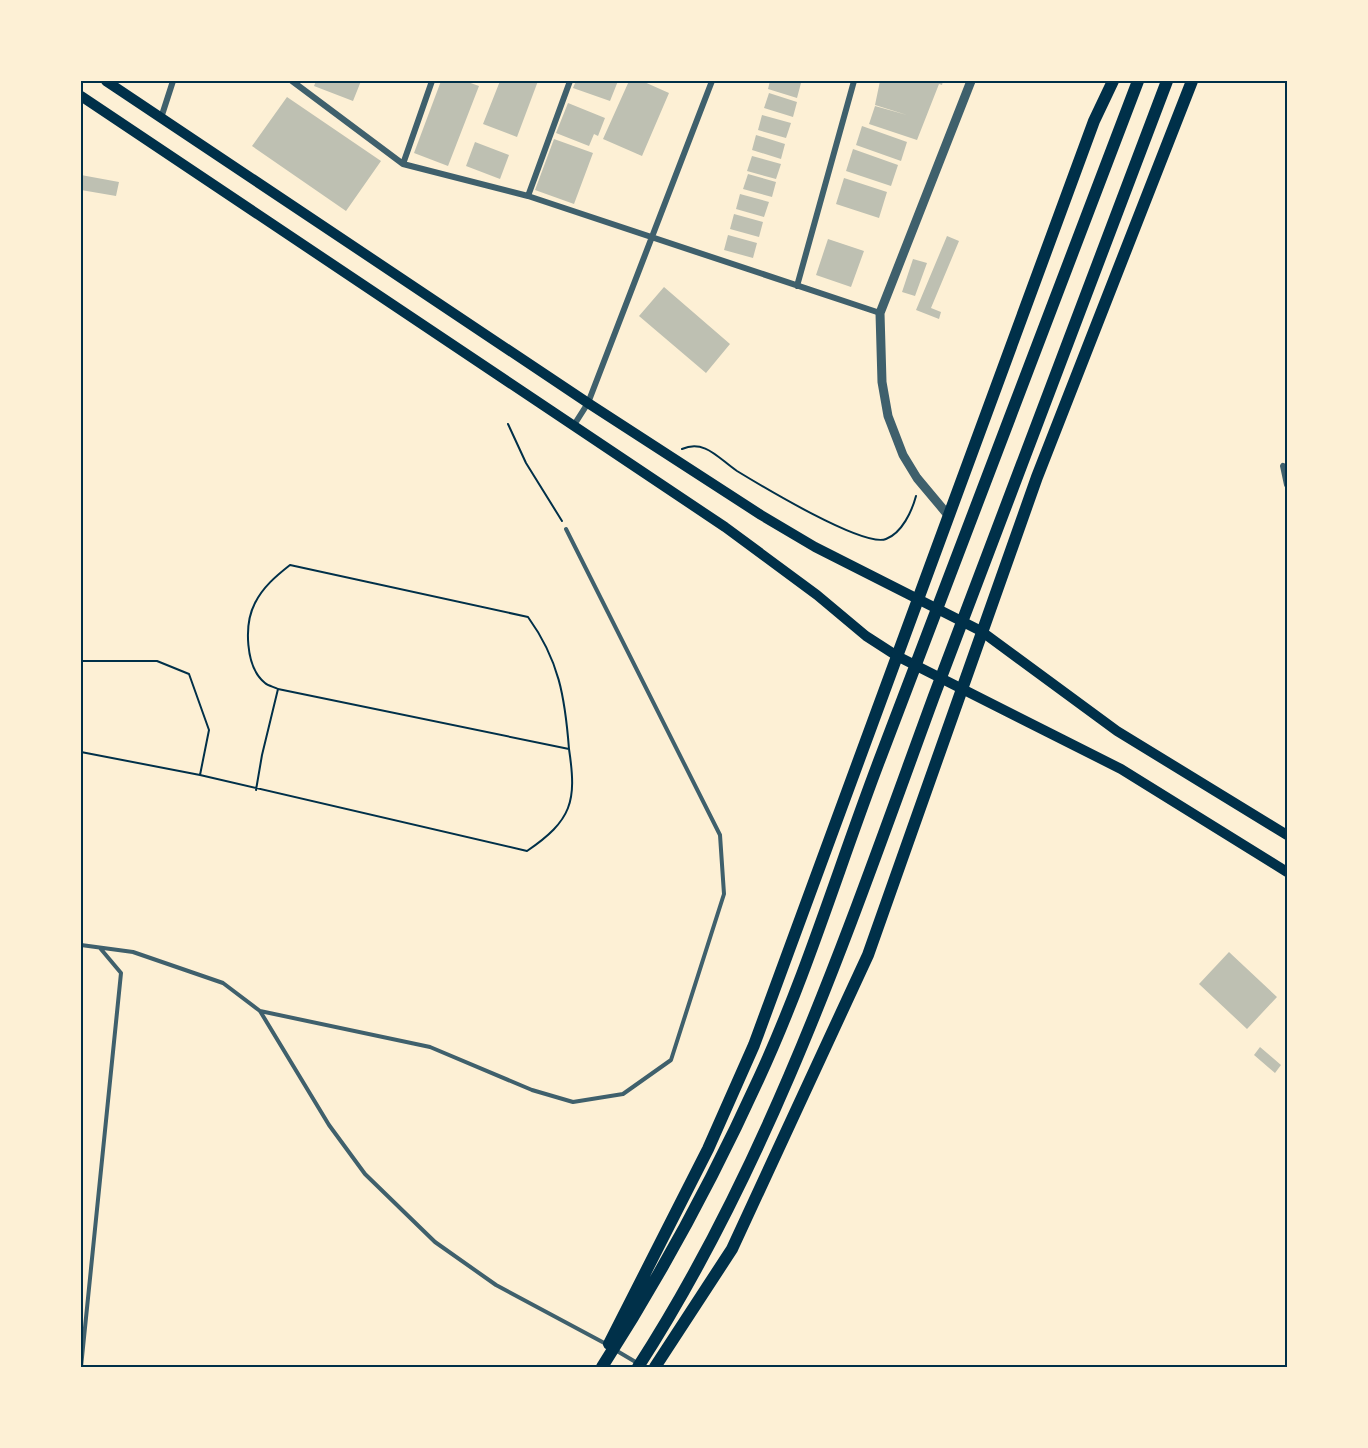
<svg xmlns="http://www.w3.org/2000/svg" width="1368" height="1448" font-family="Roboto,sans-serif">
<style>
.building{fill:#bec0b2}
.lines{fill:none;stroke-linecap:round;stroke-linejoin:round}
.path{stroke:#003049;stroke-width:2}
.service{stroke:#3f606c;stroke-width:4}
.minor{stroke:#3f606c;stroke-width:6}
.tertiary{stroke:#3f606c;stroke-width:9}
.secondary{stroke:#003049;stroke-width:10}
.trunk{stroke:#003049;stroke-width:12}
.neatline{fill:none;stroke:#003049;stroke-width:2}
</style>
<rect width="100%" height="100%" fill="#fdf0d5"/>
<path class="building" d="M316,81H361L353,101L314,86Z
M441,81H465L479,86L448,166L414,153Z
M500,81H538L517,137L483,124Z
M576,81H618L610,101L573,88Z
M629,81H642L669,93L642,156L603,139Z
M770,81L801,83L797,98L768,89Z
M880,81H943L942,85L939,84L917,140L869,124L875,106L907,115L875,105Z
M769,93L797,102L793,117L764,108Z
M287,97L381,161L346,211L252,146Z
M568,103L605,118L598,136L594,134L589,146L556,133Z
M762,115L791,123L786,138L758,130Z
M862,126L907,142L901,161L856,145Z
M756,135L785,144L781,159L752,150Z
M554,139L593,153L574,204L535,190Z
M475,142L509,155L500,179L466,166Z
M853,149L898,165L891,186L846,171Z
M752,156L781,164L776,179L747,171Z
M748,174L776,182L772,197L743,189Z
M81,175L119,182L116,196L81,190Z
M844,178L887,192L879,218L836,204Z
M740,194L769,202L764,217L736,209Z
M734,214L763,222L759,237L730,229Z
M728,235L757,243L753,258L724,250Z
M947,236L959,241L931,308L941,312L939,319L916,310Z
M828,239L864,251L851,287L816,275Z
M913,259L927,263L915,296L902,292Z
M664,287L730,344L706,373L639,316Z
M1229,952L1277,997L1247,1029L1199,984Z
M1260,1047L1281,1065L1275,1073L1254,1055Z"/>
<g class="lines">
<path class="path" d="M508,424L526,463L562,521
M682,449C705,439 719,459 737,471C760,485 864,548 886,539C902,533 912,511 916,496
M81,661H157L189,674L209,730L200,775L527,851C572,820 577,802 569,749L278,689L262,755L256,790
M278,689C275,687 268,686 265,683C245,667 244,624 255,603C263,587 276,576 290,565L528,617C559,660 565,697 569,749
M81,752L200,775"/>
<path class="service" d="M81,945L133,952L223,983L260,1011L329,1125L365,1174L435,1242L496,1285L608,1345
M260,1011L430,1047L532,1090L573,1102L623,1094L671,1060L724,894L720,835L566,529
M617,1351L639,1364
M81,1367L121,973L100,948"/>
<path class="minor" d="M292,81L403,164L528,196L880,313
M161,118L173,81
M403,164L432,81
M528,196L570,81
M797,286L854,81
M574,425L588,403L712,81
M1287,468L1283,466L1287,485"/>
<path class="tertiary" d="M948,515L917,478L903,455L888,416L882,382L880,313L971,81"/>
<path class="secondary" d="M106,81L588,403L761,515L815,547L981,631L1117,731L1287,835
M81,96L725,527L817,595L866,636L897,656L1121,769L1287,872"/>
<path class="trunk" d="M609,1344L708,1149L754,1045L1094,121L1113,81
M602,1367C661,1275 714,1177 759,1078C807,974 840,863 881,756C967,531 1052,306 1138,81
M638,1367C771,1161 850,925 934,696C1010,490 1090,286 1167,81
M655,1367L732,1249L868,955L1037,477L1192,81"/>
</g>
<rect width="1368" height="1448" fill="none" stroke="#fdf0d5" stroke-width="165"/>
<rect x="82" y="82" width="1204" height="1284" class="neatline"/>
</svg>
